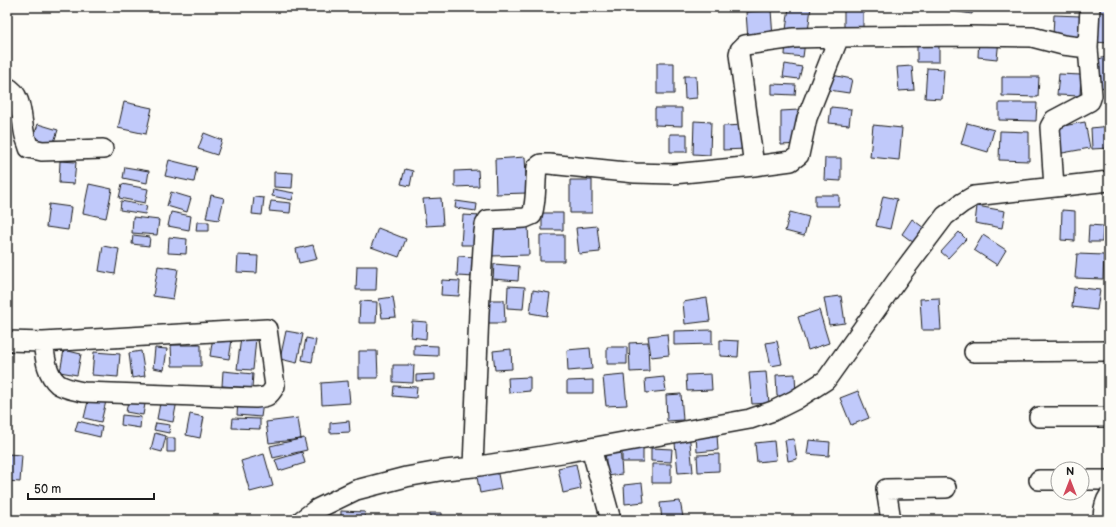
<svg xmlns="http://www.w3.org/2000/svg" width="1116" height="527" font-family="'Balsamiq Sans',sans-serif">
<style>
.building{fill:#c0c9fa;stroke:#1c1c1c}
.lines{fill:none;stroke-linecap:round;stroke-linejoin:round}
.minor-casing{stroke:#1c1c1c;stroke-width:22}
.minor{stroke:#fdfcf7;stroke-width:19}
</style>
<rect width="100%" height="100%" fill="#fdfcf7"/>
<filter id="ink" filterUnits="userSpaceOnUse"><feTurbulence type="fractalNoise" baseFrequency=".025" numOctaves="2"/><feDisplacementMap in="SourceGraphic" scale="8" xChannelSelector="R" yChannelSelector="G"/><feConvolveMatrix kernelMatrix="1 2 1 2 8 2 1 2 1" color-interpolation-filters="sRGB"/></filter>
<g filter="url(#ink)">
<path class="building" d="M789,7H811L808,32L786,30Z
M939,7H973L972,14L939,9Z
M1095,7H1109V43L1094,42Z
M844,8H863V28H844Z
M771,10L773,38L748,40L746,12Z
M1054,15L1080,16L1079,37L1053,36Z
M979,37L999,39L997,59L978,57Z
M786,40L805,42L803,57L785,55Z
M917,41H939V62H917Z
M1109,56V86L1101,88L1092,61Z
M657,63H674V94H657Z
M785,64L802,67L799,79L783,77Z
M912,66L914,90L899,91L897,67Z
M927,68L944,69L942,99L925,98Z
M1059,74L1081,75L1080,96L1057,95Z
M832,75L852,79L849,93L829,90Z
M684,76H696L697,98L685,99Z
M1002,77H1039L1038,97L1002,96Z
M772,84L796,85L795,95L772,94Z
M124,102L152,108L146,134L118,128Z
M999,103H1037L1036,121L999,120Z
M831,107L851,109L849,125L829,123Z
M655,108H682V126L655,125Z
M799,110L800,144L781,145V111Z
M694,121L711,122L710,155L693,154Z
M1085,122L1090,148L1057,154L1052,128Z
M967,123L994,130L988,152L961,144Z
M38,124L58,130L53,145L33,139Z
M746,125V149L723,150V126Z
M873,125L902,128L899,160L870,157Z
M1109,126V148L1092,149L1091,128Z
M1000,131L1029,132V161L999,160Z
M204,133L222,140L217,155L198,149Z
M670,134H687V152H670Z
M525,157L527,193L496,194L495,159Z
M825,158H841V181L824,180Z
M169,160L197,167L194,182L165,176Z
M60,161L76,162L74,184L59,183Z
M125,167L149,171L147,183L123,178Z
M405,169L413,171L410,186L401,184Z
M478,170L479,186L455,187V171Z
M274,172L293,173L292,188L274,187Z
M570,180H592V213H570Z
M89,184L112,189L106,218L83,213Z
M122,184L148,189L145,203L119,198Z
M273,189L294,193L292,200L272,196Z
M171,192L191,198L187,212L167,206Z
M211,195L224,198L219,220L206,218Z
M815,195H839V206H815Z
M883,196L897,199L890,229L876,226Z
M254,197L264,198L262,215L252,214Z
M441,198L443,225L426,226L423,199Z
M121,201L147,206L145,214L120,210Z
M271,201L291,203L290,213L269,211Z
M456,201L477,204L476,211L455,208Z
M49,204L71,207L68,230L46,227Z
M977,206L1005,211L1002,228L975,223Z
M1062,210L1075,211V241L1061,240Z
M171,212L191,216L189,230L168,226Z
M790,212L809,217L804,236L785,231Z
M542,213H563V230H542Z
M463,215L481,216L480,245H461Z
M133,217L159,220L157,235L132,233Z
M912,219L924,228L914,243L902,234Z
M197,222H209V231H196Z
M528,223L529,255L491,256L490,225Z
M1089,225L1103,226L1102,242H1088Z
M597,226L600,252L579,254L576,228Z
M378,228L406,239L399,257L371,247Z
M959,232L966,239L948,258L941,252Z
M133,235L150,237L149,246L132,244Z
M540,235H564V261H540Z
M983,235L1006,250L997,265L974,250Z
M169,237L187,239L186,254L168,253Z
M313,245L317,259L299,263L296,249Z
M103,246L119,249L115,274L99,271Z
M1077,254L1104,255L1103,279L1075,278Z
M238,255L258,256L257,273L237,272Z
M458,256L476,257L475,277L457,276Z
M494,264L519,266L518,281L493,279Z
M158,266L178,269L173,299L153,296Z
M357,266H377L376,290H356Z
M442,280L460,281L459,296L441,295Z
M508,286L525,287L523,309L507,308Z
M1074,287L1100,290L1097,310L1072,307Z
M533,290L550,293L547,316L530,313Z
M841,296L845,323L829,325L824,298Z
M393,297L396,317L382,318L379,299Z
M707,298L710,321L685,324L683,302Z
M939,298L941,330H922L920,299Z
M487,300H504L505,323H488Z
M360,301L377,302L376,323H359Z
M819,310L829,343L808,350L798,317Z
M412,321L427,322L426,339L411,337Z
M712,330V344L674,345V331Z
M286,331L303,334L297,363L280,359Z
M667,334L669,355L651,357L648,336Z
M213,337L232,340L229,359L210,356Z
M241,337L256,338L253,370L237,369Z
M306,338L316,340L312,362L302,360Z
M720,340L739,341L738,357L720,356Z
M777,341L782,364L771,366L766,343Z
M648,342L649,371L630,372L629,343Z
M171,345H201V366H172Z
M414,345L438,346V356L414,355Z
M607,347H627V364H607Z
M155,348L167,349L164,370L153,368Z
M590,348L592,369L568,371L567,350Z
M511,349L512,369L495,370L493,351Z
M64,350L81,354L77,375L60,372Z
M141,351L145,376L132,378L129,353Z
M359,351H377L378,378H359Z
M94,352L120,354L118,377L92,375Z
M393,365H414L413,383L393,382Z
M223,371L253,374L252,388L222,386Z
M766,372L769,403L752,404L749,373Z
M435,374V380L416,381V375Z
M711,374L712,390L687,391L686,375Z
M795,374L796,395L777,396L776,375Z
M624,375L627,405L606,406L603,377Z
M530,377V391L509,393L508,378Z
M664,377L666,391L646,393L645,379Z
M593,380V393H567V381Z
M348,381L350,403L322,405L321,383Z
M394,386L417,387L416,398L393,396Z
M858,391L869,418L851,425L840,398Z
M90,393L107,397L101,422L84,418Z
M681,394L683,420L667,421L666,395Z
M161,398L177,401L173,422L157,419Z
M128,401L145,404L143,415L126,412Z
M238,401L263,403L261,417L237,415Z
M190,414L204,417L200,438L186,435Z
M122,415L141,417L140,428L121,425Z
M233,418L260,419V429L232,428Z
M298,418L301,439L269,443L266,422Z
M78,421L102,427L100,437L75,431Z
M349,421L350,432L330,433V423Z
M156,423L170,425L169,433L154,430Z
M689,432L693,472L678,473L674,433Z
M155,433L166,436L162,452L151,449Z
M717,434L718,450L697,452L696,435Z
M167,438H175V452H167Z
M304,438L307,450L273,458L270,446Z
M794,439L797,459L788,461L785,440Z
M809,440L830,442L829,456L807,454Z
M774,441L776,460L757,462L755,443Z
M622,445H643V462H622Z
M620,446L622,474L607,476L605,448Z
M651,448L672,449L671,462L651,461Z
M302,452L305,463L279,471L275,460Z
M7,454L22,455L20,482L7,481Z
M264,454L273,486L250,492L241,461Z
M719,454V471L698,472L697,455Z
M576,464L581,489L563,493L558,468Z
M652,464H671V483H652Z
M497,469L501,489L480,493L476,472Z
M642,483L644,502L625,504L624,485Z
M680,501L683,517L662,519L660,503Z
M341,511L365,512L364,520H341Z
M430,513H442V520H430Z"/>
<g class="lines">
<g class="minor-casing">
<path id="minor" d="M1088,48L1090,7
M7,87C23,94 21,121 25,136C26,140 28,144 29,148L42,151L103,149
M754,166L791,161L799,155L807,118L839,37
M7,341L43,342L267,329L275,386C269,397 267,397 255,398L83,392C75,390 65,389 58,384C46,374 45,356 43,342
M974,352L1109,351
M1039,417H1109
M591,448L611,520
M473,467L479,312L484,232L485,225L488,220L525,218L532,215C537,199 535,183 537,167L541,164H549L635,173L673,174L754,166L739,54L740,50L745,45L794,38L839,37L968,36L1032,37L1063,45L1088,48L1092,95L1090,101L1054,120L1050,127L1054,187
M1039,480H1058
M1082,480H1109
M302,520L317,509L356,490L406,477L445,470L473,467L568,452L750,419L773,411L795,400L826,380L902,273L945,216L962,203L974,196L1109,181
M891,520L886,489L946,488
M1103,520C1103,511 1104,503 1109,496"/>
</g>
<use href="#minor" class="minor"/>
</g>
</g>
<rect width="1116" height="527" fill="none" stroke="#fdfcf7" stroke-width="24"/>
<rect x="12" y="12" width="1092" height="503" fill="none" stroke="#1c1c1c" stroke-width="1.5" filter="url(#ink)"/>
<g transform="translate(1070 481)"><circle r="19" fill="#fdfcf7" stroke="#a3a29f"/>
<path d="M0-3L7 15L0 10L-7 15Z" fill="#d1495b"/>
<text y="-6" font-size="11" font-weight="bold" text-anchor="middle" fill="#1c1c1c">N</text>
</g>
<path d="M28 493v6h126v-6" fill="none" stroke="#1c1c1c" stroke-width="2"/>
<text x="34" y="493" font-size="12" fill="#1c1c1c" stroke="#fdfcf7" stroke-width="3" paint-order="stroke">50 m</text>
</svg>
